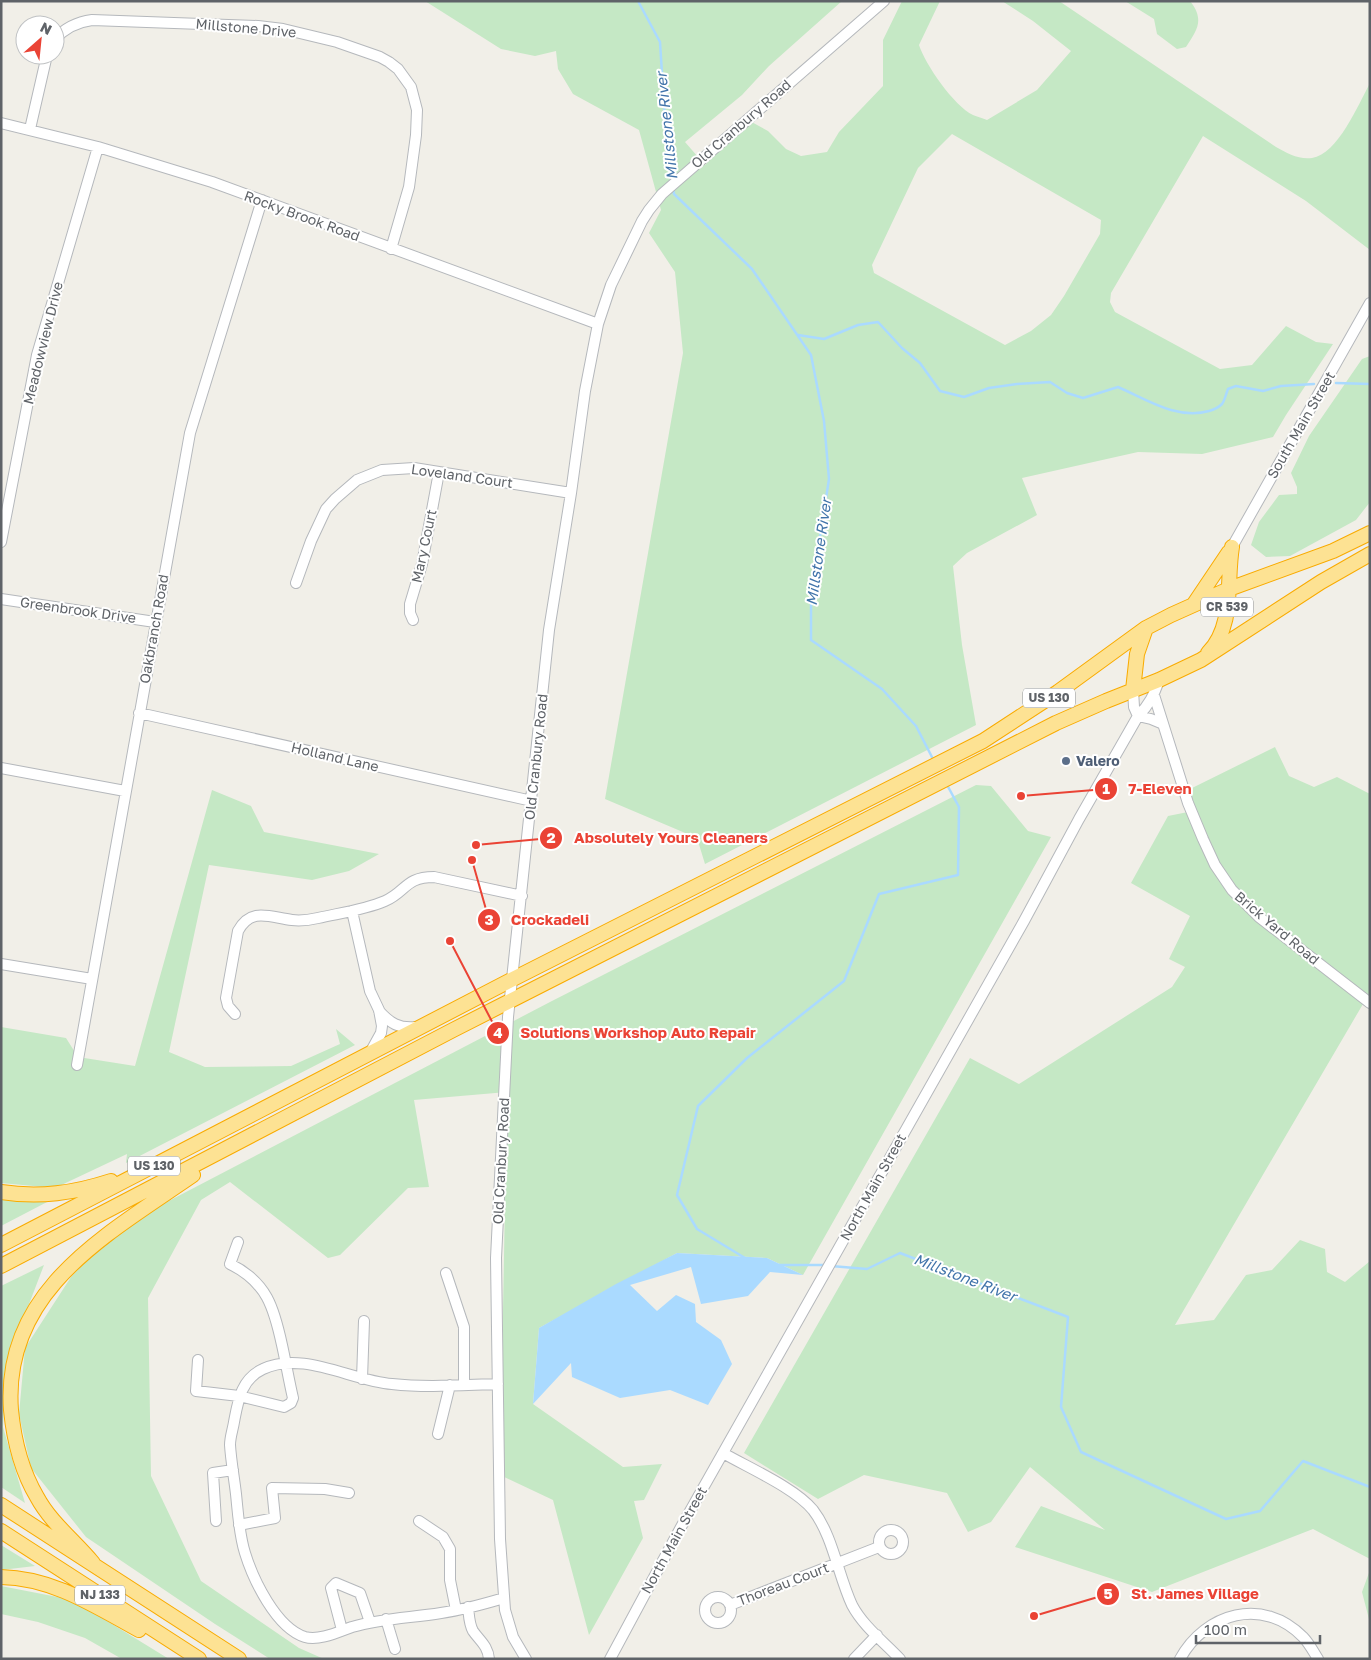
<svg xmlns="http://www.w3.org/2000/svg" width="1371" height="1660" font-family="'Golos Text',sans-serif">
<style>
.green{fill:#c5e8c5;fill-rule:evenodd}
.water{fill:#aadaff}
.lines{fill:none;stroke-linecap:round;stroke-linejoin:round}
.stream{stroke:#aadaff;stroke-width:2.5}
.minor-casing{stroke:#b5b8bc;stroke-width:12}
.highway-casing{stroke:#f9ab00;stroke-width:16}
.minor{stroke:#fff;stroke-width:10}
.highway{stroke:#fde293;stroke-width:14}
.service-dot{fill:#5c6f8a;stroke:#fff;stroke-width:2}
.labels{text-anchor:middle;stroke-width:4;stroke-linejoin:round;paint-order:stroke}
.shield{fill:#fff;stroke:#8f9295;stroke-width:1}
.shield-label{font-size:12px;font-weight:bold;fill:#5f6368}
.street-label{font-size:14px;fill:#5f6368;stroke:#fff}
.service-label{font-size:14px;font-weight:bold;fill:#4e5e75;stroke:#fff;text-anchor:start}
.water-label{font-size:15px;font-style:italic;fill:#4174aa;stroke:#fff}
.leader{fill:none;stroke:#ea4335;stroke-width:2}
.callout-dot{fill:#ea4335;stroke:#fff;stroke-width:2}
.mark-label{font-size:15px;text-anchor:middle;font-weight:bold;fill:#fff}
.callout-label{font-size:15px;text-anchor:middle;font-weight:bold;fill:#ea4335;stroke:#fff;stroke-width:4;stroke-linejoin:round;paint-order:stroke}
</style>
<rect width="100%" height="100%" fill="#f1efe8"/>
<path class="green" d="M425,1H842L769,66L742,95L685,142L705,165L748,120L768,131L786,149L801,156L827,152L839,132L883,86V40L902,1H940L919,45C925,64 954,106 973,115C977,117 983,118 987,120L1037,90L1071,51L1033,21L1002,1H1059L1276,147C1287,153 1299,160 1312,158C1338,154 1358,105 1370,83V250L1306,201L1203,136L1111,293L1110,302L1115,312L1220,369L1252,365L1286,326L1316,342L1333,344L1286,415L1273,437L1202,454L1138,452L1022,478L1037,515L967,553L953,566L962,645L976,725L705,864L697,838L605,799L683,353L675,272L649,233L661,210L639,130L573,94L558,69L556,51L535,56L501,49ZM952,134L1101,220L1100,234L1064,296L1051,315L1031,331L1005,345L874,273L872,265L918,168Z
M1125,1H1190C1205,20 1197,30 1186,47L1177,49L1157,34L1154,19Z
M1370,356V502L1356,520L1290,556L1266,557L1251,545L1259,522L1279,495L1297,494V487L1291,473L1309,436L1362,359Z
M1275,747L1289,776L1314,787L1337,777L1370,794V992L1175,1325L1214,1320L1246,1275L1272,1270L1300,1240L1325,1249L1327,1272L1345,1282L1370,1261V1559L1313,1529L1152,1592L1015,1547L1041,1506L1105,1530L1030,1467L991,1522L968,1532L947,1493L864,1475L818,1499L744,1453L970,1058L1019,1084L1172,987L1185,967L1169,959L1190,916L1131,883L1168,816L1193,811L1186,791Z
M976,785L991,786L1028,831L1051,837L803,1275L767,1258L677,1253L539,1328L533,1404L623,1467L662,1464L644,1500L634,1501L643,1538L589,1635L553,1500L500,1475L507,1092L414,1100L429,1187L408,1188L340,1255L328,1258L230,1182L201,1200L148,1298L151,1476L201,1581L299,1648L324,1659H270L215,1624L86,1537L31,1468L19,1414L25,1348L71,1277L117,1228L550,1002Z
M212,790L251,806L264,832L379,854L349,871L312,880L209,865L169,1052L205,1067L291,1066L340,1044L336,1029L355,1045L126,1163L127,1154L55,1188L1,1183V1027L66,1038L78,1057L135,1066Z
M1,1196L49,1201L1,1226Z
M44,1265L6,1364L3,1427L25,1503L1,1487V1286Z
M1,1545L35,1566L1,1570Z
M1370,1570V1623L1362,1592Z
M1,1586L73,1600L169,1659H122L85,1638L38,1622L1,1614Z"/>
<path class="water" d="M677,1253L767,1258L803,1275L770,1272L748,1296L701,1304L691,1267L630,1285L657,1311L676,1295L695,1304L696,1322L721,1340L732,1364L708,1405L670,1390L620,1398L572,1377L571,1363L533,1404L539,1328L616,1284Z"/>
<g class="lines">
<path class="stream" d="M638,1L660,42L667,154L672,180
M673,188L674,194L752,269L811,355L824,421L829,479L811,595V640L882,689L916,726L934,761
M798,335L824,339L858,325L878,322L902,348L920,363L940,391L964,397L989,388L1017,384L1050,382L1067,393L1083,398L1118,387C1146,399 1176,420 1209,411C1213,410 1219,407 1222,404C1225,400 1226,394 1228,389L1236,386L1263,391L1281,386L1314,384
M1336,383L1370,384
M745,1258L697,1229L677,1195L698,1106L747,1058L844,981L879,894L958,875L959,807L946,783
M779,1265H826
M831,1266L867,1269L900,1253L1068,1317L1061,1407L1081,1452L1226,1519L1260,1511L1303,1461L1370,1487"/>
<g class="minor-casing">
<path id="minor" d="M55,39C65,28 77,22 92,20L258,26L283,29L337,42L380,57L389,62L398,69L411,87L417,110L416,135L409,187L391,249
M1,123L98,147L212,182L598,324
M30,129L47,55
M1,542L37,355L98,147
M1232,547L1370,303
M296,583L311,541L326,509L335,499L357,480L382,470L414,468L571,493
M1,599L155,622
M413,620L410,613V604L422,564L439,472
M1133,690L1134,707L1138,716
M1154,695L1188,803L1203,839L1215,865L1232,890L1259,917L1370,1003
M139,713L532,801
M1138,716L1151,719L1163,724
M1,768L125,791
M352,911L370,991L379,1010L382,1026L381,1033L370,1053
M1,964L92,979
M379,1011C390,1023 399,1029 416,1027
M235,1014L228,1006L226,998L238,931C251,907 269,917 292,920C300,921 309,920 318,918C340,913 364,910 385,901C406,892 405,877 434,877L522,896
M77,1065L190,433L262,200
M446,1273L464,1327V1385
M198,1360L196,1391L239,1396L284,1407L291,1403L293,1398C289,1381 286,1363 282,1345C274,1308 267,1282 230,1264L238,1242
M362,1379L364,1321
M498,1384C463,1385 427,1388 392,1384C352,1381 302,1350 263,1369C241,1379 238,1401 234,1422C233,1429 230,1437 230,1445C231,1461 234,1477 236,1494C238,1513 239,1534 245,1553C253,1579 276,1628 305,1637C319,1641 338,1632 352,1627C383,1618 410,1618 441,1613C462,1610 484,1604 504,1598
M438,1434L450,1385
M723,1453C749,1468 795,1488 813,1510C833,1536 838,1575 852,1605C863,1626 884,1642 900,1659
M216,1521L213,1473L233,1470
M419,1521L443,1537L450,1549V1580L456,1610
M239,1525L275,1518L272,1488L325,1489L349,1493
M879 1542a12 12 0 1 1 24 0a12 12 0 1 1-24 0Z
M705 1610a13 13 0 1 1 26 0a13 13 0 1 1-26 0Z
M730,1605L879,1547
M468,1607C469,1615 469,1624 473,1631C480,1641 488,1646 489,1659
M386,1619L395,1649
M342,1630L331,1588L336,1583L360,1593L370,1622
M526,1659L513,1637L505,1610L500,1539L496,1258L508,1017L549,630L571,493L585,391L598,324L611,285L642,221L649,210L662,194L884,1
M610,1659L681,1527L1024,921L1079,819L1138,716C1149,705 1154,695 1159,680
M854,1659L877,1635
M1180,1659C1205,1613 1263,1596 1303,1637C1309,1643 1313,1651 1318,1659"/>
</g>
<g class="highway-casing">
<path id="highway" d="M1194,604L1229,552
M1208,653C1235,626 1226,582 1232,547
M1133,690L1137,654L1146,628
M1,1192C40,1198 74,1193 111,1181
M1,1245L513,979L983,741L1058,692L1146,628L1171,615L1229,589L1333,551L1370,533
M1,1266L453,1030L1056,723L1106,701L1159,680L1201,660L1321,582L1370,554
M1,1505L239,1659
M1,1531L199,1659
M93,1563C75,1541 51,1523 37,1497C21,1470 14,1441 11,1410C2,1290 108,1234 193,1175
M1,1577C53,1578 95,1606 139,1630"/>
</g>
<use href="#minor" class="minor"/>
<use href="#highway" class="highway"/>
</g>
<circle class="service-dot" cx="1066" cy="761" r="5"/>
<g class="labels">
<g class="shield">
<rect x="1201" y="597.5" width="52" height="19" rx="4"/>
<rect x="1023" y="688.5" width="52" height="19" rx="4"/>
<rect x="128" y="1156.5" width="52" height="19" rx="4"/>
<rect x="75" y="1585.5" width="50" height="19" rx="4"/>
</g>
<g class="shield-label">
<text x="1227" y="611">CR 539</text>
<text x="1049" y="702">US 130</text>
<text x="154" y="1170">US 130</text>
<text x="100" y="1599">NJ 133</text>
</g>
<g class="street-label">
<text transform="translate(246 28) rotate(5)" y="5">Millstone Drive</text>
<text transform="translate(741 124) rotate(-41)" y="5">Old Cranbury Road</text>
<text transform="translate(302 216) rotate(20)" y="5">Rocky Brook Road</text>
<text transform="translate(43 343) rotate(-76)" y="5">Meadowview Drive</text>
<text transform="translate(1301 425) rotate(-60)" y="5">South Main Street</text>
<text transform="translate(462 476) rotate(8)" y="5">Loveland Court</text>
<text transform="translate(424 546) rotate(-78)" y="5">Mary Court</text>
<text transform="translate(78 610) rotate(8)" y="5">Greenbrook Drive</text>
<text transform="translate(154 629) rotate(-80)" y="5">Oakbranch Road</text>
<text transform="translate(335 757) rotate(13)" y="5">Holland Lane</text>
<text transform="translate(536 757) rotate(-84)" y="5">Old Cranbury Road</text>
<text transform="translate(1277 928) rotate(40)" y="5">Brick Yard Road</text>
<text transform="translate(501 1161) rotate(-87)" y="5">Old Cranbury Road</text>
<text transform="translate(873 1187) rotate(-61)" y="5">North Main Street</text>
<text transform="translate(674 1540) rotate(-61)" y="5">North Main Street</text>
<text transform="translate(783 1584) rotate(-21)" y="5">Thoreau Court</text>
</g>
<g class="service-label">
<text x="1076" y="766">Valero</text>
</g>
<g class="water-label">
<text transform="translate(667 126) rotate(-96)" y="5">Millstone River</text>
<text transform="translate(819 552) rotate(-82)" y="5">Millstone River</text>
<text transform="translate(965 1278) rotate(21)" y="5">Millstone River</text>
</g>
</g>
<path class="leader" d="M1021 796L1106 789M476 845L551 838M472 860L489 920M450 941L498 1033M1034 1616L1108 1594"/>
<g class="callout-dot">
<circle cx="1021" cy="796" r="5"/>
<circle cx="476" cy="845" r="5"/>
<circle cx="472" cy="860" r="5"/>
<circle cx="450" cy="941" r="5"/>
<circle cx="1034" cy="1616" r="5"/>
<circle cx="1106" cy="789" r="12"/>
<circle cx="551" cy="838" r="12"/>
<circle cx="489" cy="920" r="12"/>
<circle cx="498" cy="1033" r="12"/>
<circle cx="1108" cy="1594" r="12"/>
</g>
<g class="mark-label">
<text x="1106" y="794">1</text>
<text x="551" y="843">2</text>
<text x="489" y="925">3</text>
<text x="498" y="1038">4</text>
<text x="1108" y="1599">5</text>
</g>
<g class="callout-label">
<text x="1160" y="794">7-Eleven</text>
<text x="671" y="843">Absolutely Yours Cleaners</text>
<text x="550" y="925">Crockadeli</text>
<text x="638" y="1038">Solutions Workshop Auto Repair</text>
<text x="1195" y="1599">St. James Village</text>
</g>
<rect width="1371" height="1660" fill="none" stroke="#5f6368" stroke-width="5"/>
<g transform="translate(40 40) rotate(27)"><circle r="24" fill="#ffffff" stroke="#bfc1c3"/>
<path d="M0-4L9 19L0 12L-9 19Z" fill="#ea4335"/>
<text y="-8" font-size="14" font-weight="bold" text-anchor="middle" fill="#5f6368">N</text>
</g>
<path d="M1196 1635v8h124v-8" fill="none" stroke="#5f6368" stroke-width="2.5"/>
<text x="1204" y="1635" font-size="15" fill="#5f6368" stroke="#ffffff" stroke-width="4" paint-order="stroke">100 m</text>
</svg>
